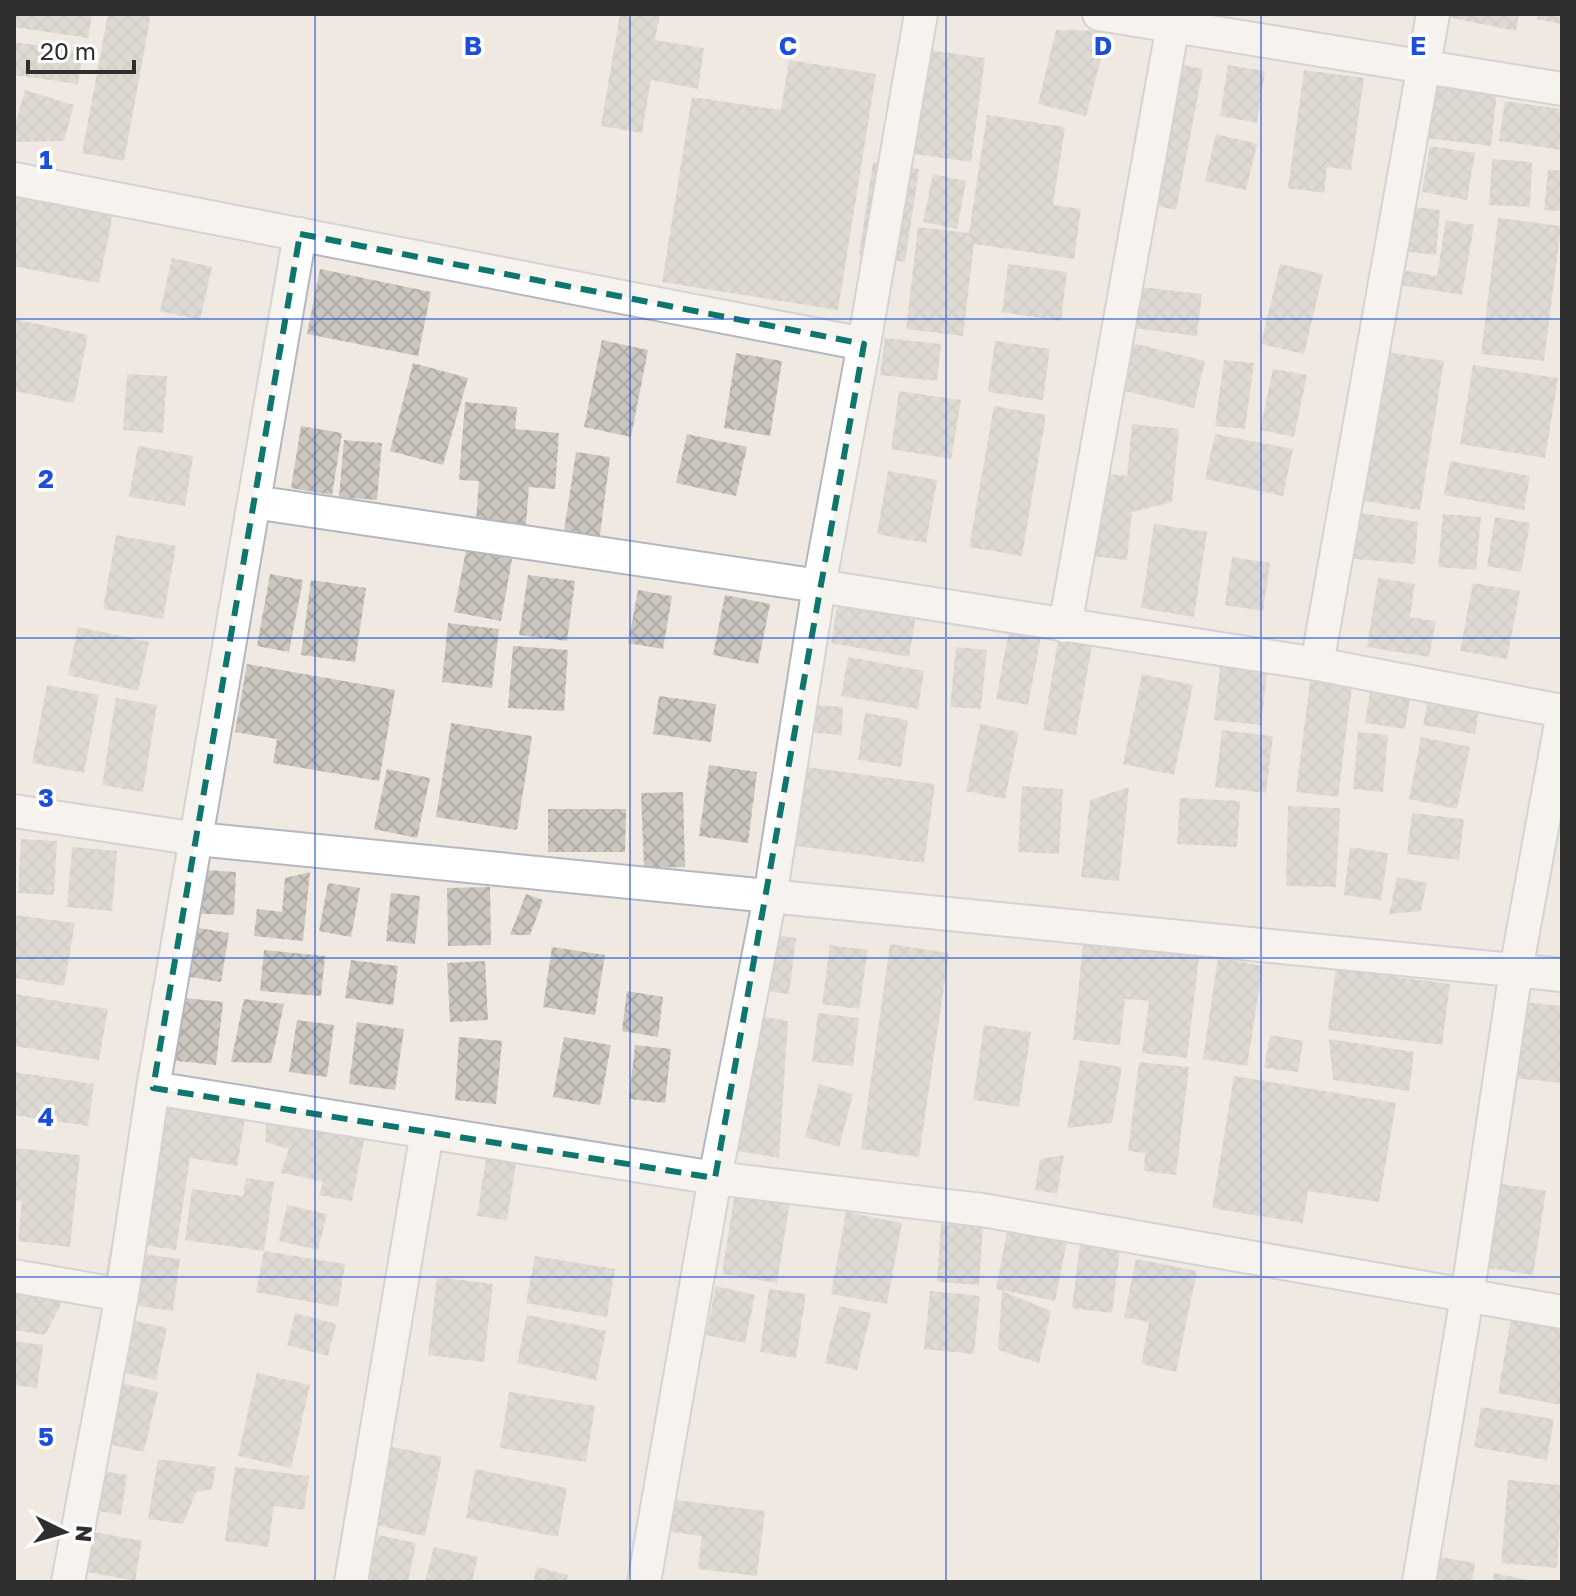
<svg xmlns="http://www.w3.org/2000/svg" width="1576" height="1596" font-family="'Golos Text',sans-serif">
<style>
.building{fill:url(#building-cross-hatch)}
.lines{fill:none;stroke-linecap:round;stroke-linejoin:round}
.minor-casing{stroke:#b4b7c1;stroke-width:36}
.minor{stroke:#fff;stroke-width:32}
.marked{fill:none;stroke:#0f766e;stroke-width:6;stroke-dasharray:16 10;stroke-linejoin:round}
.grid{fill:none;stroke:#1d4ed8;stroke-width:2;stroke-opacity:0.55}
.grid-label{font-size:26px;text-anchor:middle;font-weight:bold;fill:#1d4ed8;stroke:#fff;stroke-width:7;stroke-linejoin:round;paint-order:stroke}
</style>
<defs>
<pattern id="building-cross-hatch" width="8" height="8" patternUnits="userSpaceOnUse" patternTransform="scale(2)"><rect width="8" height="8" fill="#cbc7bf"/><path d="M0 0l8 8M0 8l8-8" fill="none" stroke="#afaba4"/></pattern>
</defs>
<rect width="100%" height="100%" fill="#efe9e1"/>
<path class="building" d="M14,14H92L88,38L14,27Z
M108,14H151L124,161L82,153Z
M620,14H660L655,40L704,48L698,89L651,80L642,133L601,126Z
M1433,14H1519L1516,31Z
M1538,14H1562V24L1537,19Z
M1056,30L1108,31L1086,116L1038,104Z
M14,42L83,52L78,84L14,75Z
M901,46L985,58L971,162L886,150Z
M789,60L876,74L838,310L662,282L692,97L781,110Z
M1162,61L1203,69L1176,210L1135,202Z
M1228,65L1265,71L1257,123L1220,116Z
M1304,70L1364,78L1351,170L1327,167L1324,193L1288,188Z
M1407,82L1497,92L1491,146L1401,135Z
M25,90L74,105L64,141L14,142V128Z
M1505,101L1562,109V150L1499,141Z
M987,115L1065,127L1053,205L1081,209L1074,259L974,244L963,336L906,329L918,227L969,233Z
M1216,134L1257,144L1246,190L1205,181Z
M1430,146L1475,153L1467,200L1422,192Z
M1492,159L1532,162L1530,207L1489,205Z
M873,162L919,169L905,262L859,255Z
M1548,169L1562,171V211L1544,210Z
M933,174L966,181L957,229L923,222Z
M14,194L113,214L99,283L14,266Z
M1386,204L1440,210L1436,255L1382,249Z
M1498,218L1561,226L1544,361L1481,354Z
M1446,220L1474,225L1462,295L1376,281L1378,266L1437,276Z
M172,258L212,267L200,320L160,311Z
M1008,264L1067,272L1061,321L1002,312Z
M1280,264L1323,274L1304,354L1261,344Z
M320,269L431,292L418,356L307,334Z
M1132,286L1202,294L1197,336L1126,327Z
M14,319L88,335L74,403L14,391Z
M885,338L941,344L937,381L880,375Z
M602,340L648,350L631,437L584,427Z
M1120,340L1205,361L1194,408L1109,387Z
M995,341L1050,349L1043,400L988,392Z
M1380,351L1444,361L1420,510L1357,500Z
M736,353L782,361L770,436L724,428Z
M1224,360L1254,363L1245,429L1215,426Z
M413,363L468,378L443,465L390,451Z
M1473,365L1558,378L1545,458L1460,444Z
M1273,369L1307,375L1294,437L1260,430Z
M127,374L167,376L163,433L123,430Z
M899,391L961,400L951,459L891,449Z
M465,402L517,407L515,429L559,433L555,489L529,487L526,525L476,520L479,481L459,480Z
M994,406L1046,415L1022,556L969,547Z
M1132,424L1179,429L1172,502L1132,512L1127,560L1082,555L1091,472L1127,476Z
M301,426L342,433L332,495L291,488Z
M687,434L747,447L736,496L676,483Z
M1215,434L1293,449L1283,496L1205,479Z
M344,440L382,443L377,500L339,497Z
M138,446L193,456L185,506L129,497Z
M576,452L610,457L599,543L563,538Z
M1450,461L1530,476L1524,510L1444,495Z
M888,471L937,480L926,543L877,534Z
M1362,513L1418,522L1415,564L1320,556L1324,530L1353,535Z
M1443,514L1481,517L1476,570L1438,567Z
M1495,517L1530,523L1521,572L1487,566Z
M1154,524L1207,532L1194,617L1141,608Z
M116,535L176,546L163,619L103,609Z
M466,550L512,559L501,621L454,612Z
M1232,557L1270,563L1263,611L1225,605Z
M270,574L303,580L289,652L257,646Z
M528,575L575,581L567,641L519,635Z
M1378,578L1415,584L1410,617L1436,621L1429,657L1367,647Z
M311,580L366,588L355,662L301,655Z
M1473,583L1520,591L1507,659L1460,651Z
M638,590L672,596L663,649L628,643Z
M725,595L770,604L758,664L713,655Z
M839,596L917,610L909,657L831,643Z
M448,623L499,629L492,688L442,682Z
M78,627L149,642L138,691L68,675Z
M1009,631L1041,637L1028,705L996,699Z
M1059,634L1093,640L1076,735L1043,730Z
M513,646L568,650L564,711L508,708Z
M956,647L987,650L981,709L950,707Z
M1222,650L1269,655L1261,725L1214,720Z
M848,657L924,671L918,709L841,696Z
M247,664L395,690L379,781L273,763L277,739L235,732Z
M1142,674L1193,685L1174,775L1123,764Z
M1311,674L1353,679L1338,797L1296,792Z
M1372,679L1412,686L1405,729L1365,723Z
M47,685L99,695L84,773L32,763Z
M1430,688L1481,696L1475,734L1423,725Z
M659,696L716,704L711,742L653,734Z
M116,698L157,705L143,792L102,785Z
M793,703L843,707L842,735L791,731Z
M865,713L908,720L901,767L858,760Z
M451,723L532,736L517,830L436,817Z
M980,724L1019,732L1005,799L966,791Z
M1222,730L1273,736L1266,793L1215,787Z
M1358,732L1388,735L1383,792L1353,789Z
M1421,737L1470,747L1457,809L1409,799Z
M776,763L935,784L924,863L766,842Z
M709,765L757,772L748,843L699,836Z
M387,769L430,778L417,838L374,829Z
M1022,786L1063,789L1059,854L1018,852Z
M1129,787L1119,881L1081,877L1090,800Z
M683,792L685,867L644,868L641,793Z
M1180,798L1240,801L1237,847L1177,844Z
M1288,806L1340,808L1336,887L1286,886Z
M548,809H626L625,852H548Z
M1412,813L1464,819L1459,860L1407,854Z
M21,839L57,841L54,895L18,893Z
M72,847L117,851L112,911L67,907Z
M1350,847L1388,853L1381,900L1344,895Z
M187,869L236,872L234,915L185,913Z
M310,872L303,941L254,936L257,909L282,912L285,878Z
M1397,877L1427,883L1421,911L1389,914Z
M328,883L360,888L351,937L319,931Z
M490,887L491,945L448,946L447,888Z
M391,893L420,896L415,944L386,941Z
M526,894L543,900L530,935H510Z
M15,915L75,923L64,986L14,978Z
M168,923L229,933L221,982L160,972Z
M1085,928L1201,941L1187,1058L1142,1053L1149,1001L1125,999L1120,1045L1073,1040Z
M755,933L796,938L789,994L748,989Z
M890,944L949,953L919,1157L861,1149Z
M830,945L868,950L859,1009L822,1004Z
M552,947L605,955L595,1015L543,1007Z
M264,950L325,956L321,996L260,991Z
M1218,958L1263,966L1247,1066L1203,1059Z
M351,960L398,966L393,1005L345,998Z
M485,961L488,1020L450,1022L447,963Z
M1336,969L1450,984L1442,1045L1328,1030Z
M627,991L663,997L658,1037L622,1031Z
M15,994L108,1009L99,1060L14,1046Z
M175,997L223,1002L216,1065L168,1060Z
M244,999L284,1004L271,1063L231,1062Z
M1524,1002L1562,1006V1083L1515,1078Z
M818,1013L859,1018L853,1066L812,1062Z
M749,1014L788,1021L779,1158L732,1150Z
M297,1020L334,1025L327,1077L289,1072Z
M357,1022L404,1029L395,1090L349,1084Z
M984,1025L1031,1032L1019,1107L973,1100Z
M1270,1035L1303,1041L1298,1072L1264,1068Z
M459,1037L502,1041L496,1104L455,1100Z
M564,1037L611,1045L600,1105L553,1097Z
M1329,1039L1414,1052L1409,1091L1333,1080Z
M635,1045L671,1049L665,1103L629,1099Z
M1080,1060L1122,1067L1112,1123L1067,1128Z
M1139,1062L1189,1067L1176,1175L1144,1171L1145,1153L1128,1151Z
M14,1072L94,1084L88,1126L14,1115Z
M1234,1076L1396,1103L1379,1202L1308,1191L1303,1223L1212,1208Z
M819,1084L853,1094L839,1147L805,1137Z
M137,1101L245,1119L237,1166L190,1158L176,1250L131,1243Z
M267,1115L365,1135L352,1201L319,1195L323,1181L280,1173L289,1149L265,1142Z
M14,1148L80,1155L70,1247L18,1241L22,1201L14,1200Z
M487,1152L517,1157L507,1220L477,1216Z
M1064,1155L1057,1194L1035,1190L1040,1159Z
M246,1178L274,1182L264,1251L185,1240L192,1189L243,1196Z
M1502,1184L1546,1191L1533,1275L1489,1268Z
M735,1192L790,1200L777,1283L722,1274Z
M287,1205L327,1214L318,1250L279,1241Z
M846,1212L902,1223L887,1304L831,1294Z
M941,1224L983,1227L979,1285L937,1282Z
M1008,1226L1068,1237L1055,1301L996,1289Z
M1080,1243L1120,1249L1112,1313L1072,1308Z
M110,1249L180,1259L173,1311L102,1301Z
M264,1251L345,1264L338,1307L256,1292Z
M535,1256L615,1269L607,1317L526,1303Z
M1136,1259L1197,1271L1176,1372L1141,1364L1149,1322L1124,1317Z
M437,1277L493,1284L484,1362L428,1355Z
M716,1286L755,1295L745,1343L706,1335Z
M769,1289L806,1294L796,1358L760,1352Z
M930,1291L980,1296L974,1354L924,1349Z
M1002,1291L1051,1311L1039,1363L998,1350Z
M14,1293L63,1301L45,1335L14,1330Z
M839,1306L871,1313L857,1370L825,1363Z
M1512,1312L1562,1321V1405L1498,1393Z
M295,1313L336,1324L328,1356L287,1345Z
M527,1315L606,1331L596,1380L517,1363Z
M127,1319L167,1328L156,1380L116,1371Z
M14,1341L43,1345L37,1388L14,1385Z
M257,1373L310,1385L291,1468L238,1456Z
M113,1381L158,1392L144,1452L99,1442Z
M509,1392L595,1406L586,1462L500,1448Z
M1481,1407L1554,1419L1547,1460L1474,1447Z
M388,1446L442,1457L425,1536L371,1524Z
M158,1459L216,1467L212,1489L196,1492L183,1524L148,1519Z
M235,1467L309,1476L304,1510L274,1506L268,1547L225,1541Z
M475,1469L567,1488L558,1537L466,1518Z
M94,1470L127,1475L121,1515L87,1509Z
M1508,1480L1562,1485L1557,1568L1501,1563Z
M669,1499L765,1511L757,1576L698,1569L702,1536L665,1531Z
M74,1528L142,1541L135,1581L67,1568Z
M378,1535L416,1543L408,1582H368Z
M434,1547L478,1557L472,1582H425Z
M1422,1554L1475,1563L1472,1582H1417Z
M537,1567L568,1575L566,1582H533Z
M1494,1573L1532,1581L1531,1582H1493Z"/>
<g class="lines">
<g class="minor-casing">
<path id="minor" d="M1099,14L1562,89
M14,179L864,344
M254,502L819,586L1317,664L1562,711
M1065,626L1175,14
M1317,664L1433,14
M14,811L197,839L1562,975
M153,1088L715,1178L982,1210L1562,1312
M14,1276L122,1295
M68,1582L122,1295L153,1088L300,234
M351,1582L427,1132
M644,1582L715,1178L770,897L819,586L864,344L921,14
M1419,1582L1467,1297L1516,970L1562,718"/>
</g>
<use href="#minor" class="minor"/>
</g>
<path d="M0 0H1576V1596H0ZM300,234L864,344L715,1178L153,1088Z" fill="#efe9e1" fill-opacity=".55" fill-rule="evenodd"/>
<path class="marked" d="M300,234L864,344L715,1178L153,1088Z"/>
<path class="grid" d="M315,14V1582M630,14V1582M946,14V1582M1261,14V1582M14,319H1562M14,638H1562M14,958H1562M14,1277H1562"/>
<g class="grid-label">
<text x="473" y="55">B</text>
<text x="788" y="55">C</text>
<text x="1103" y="55">D</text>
<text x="1418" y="55">E</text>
<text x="46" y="169">1</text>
<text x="46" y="488">2</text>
<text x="46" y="807">3</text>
<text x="46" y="1126">4</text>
<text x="46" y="1446">5</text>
</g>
<rect width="1576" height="1596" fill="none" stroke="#2e2e2e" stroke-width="32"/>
<g transform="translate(64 1532) rotate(95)" stroke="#ffffff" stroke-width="6" paint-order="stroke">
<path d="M0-6L14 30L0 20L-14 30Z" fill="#2e2e2e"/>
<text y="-12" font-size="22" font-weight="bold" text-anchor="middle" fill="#2e2e2e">N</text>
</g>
<path d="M28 60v12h106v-12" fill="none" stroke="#2e2e2e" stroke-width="4"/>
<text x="40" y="60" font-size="24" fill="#2e2e2e" stroke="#ffffff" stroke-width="6" paint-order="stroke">20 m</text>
</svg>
